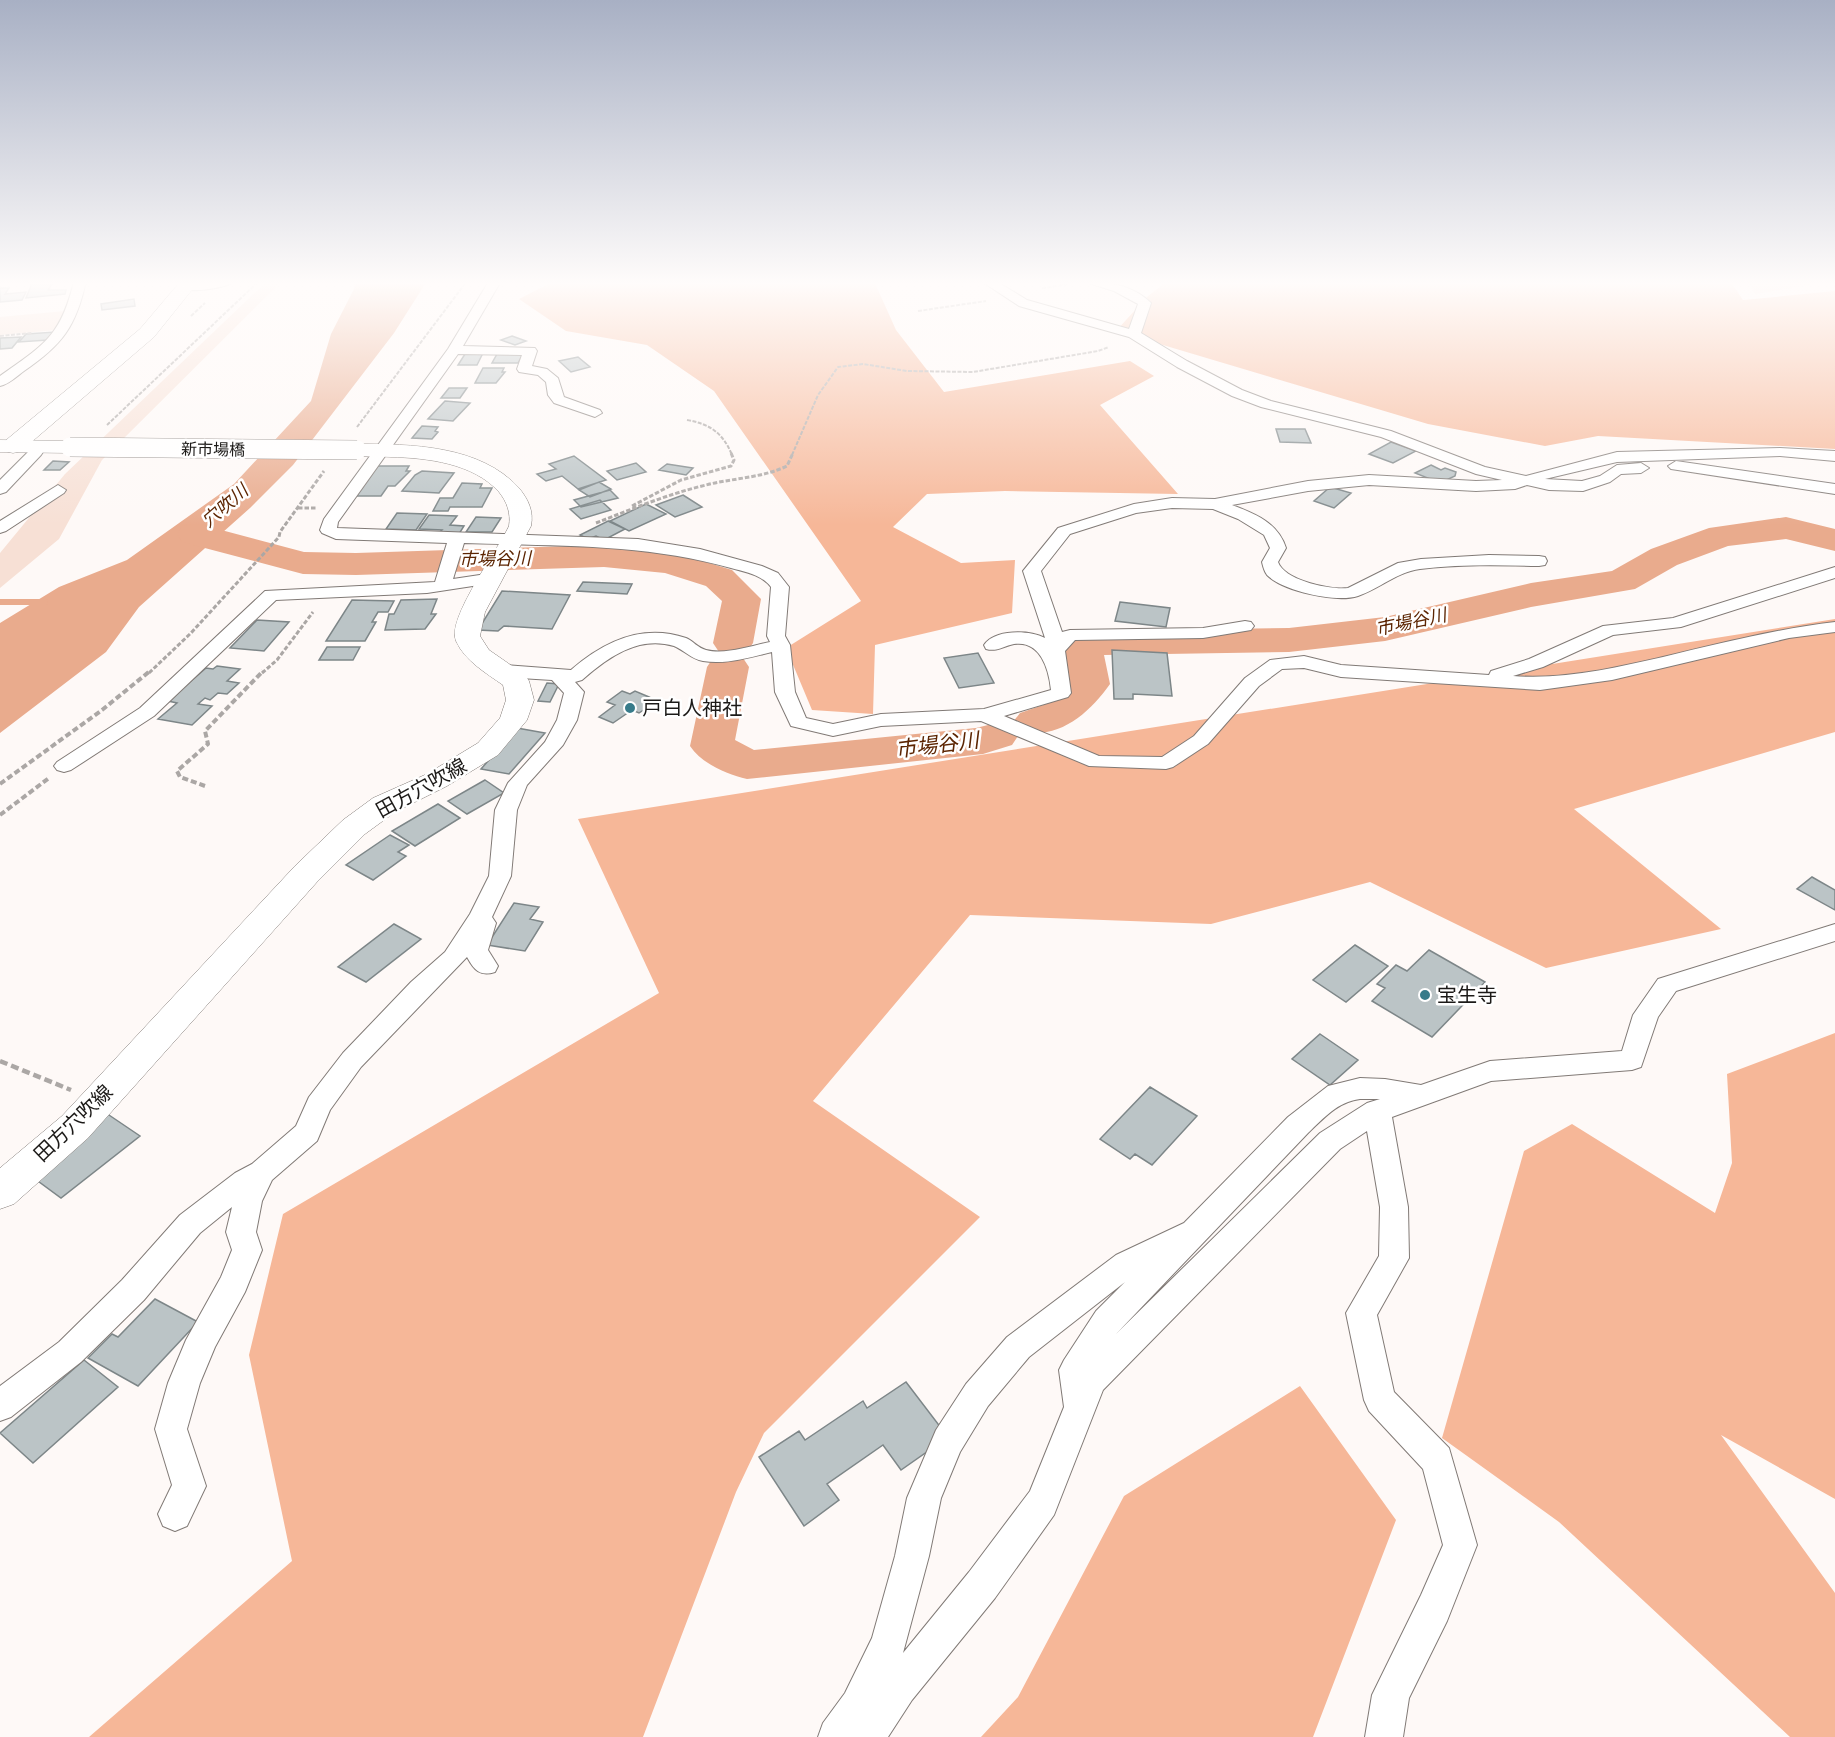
<svg xmlns="http://www.w3.org/2000/svg" width="1835" height="1737" font-family="'DejaVu Sans','Noto Sans JP',sans-serif">
<style>
.green{fill:#f7e0d5}
.forest{fill:#f6b798}
.water{fill:#e9ab8d}
.lines{fill:none;stroke-linecap:round;stroke-linejoin:round}
.stream{stroke:#e9ab8d;stroke-width:6}
.river{fill:#e9ab8d;fill-rule:evenodd}
.building{fill:#bbc4c6;stroke:#7d8688;stroke-width:1.5}
.minor-casing{stroke:#817a76;stroke-width:2}
.tertiary-casing{stroke:#817a76;stroke-width:2}
.secondary-casing{stroke:#817a76;stroke-width:1}
.trunk-casing{stroke:#817a76;stroke-width:1}
.path-far3{stroke:#aba7a5;stroke-width:2;stroke-dasharray:4 1.5;stroke-linecap:butt}
.path-far2{stroke:#aba7a5;stroke-width:3;stroke-dasharray:4.5 2;stroke-linecap:butt}
.path-far1{stroke:#aba7a5;stroke-width:4;stroke-dasharray:6 3;stroke-linecap:butt}
.path{stroke:#aba7a5;stroke-width:4.5;stroke-dasharray:8 4;stroke-linecap:butt}
.minor{fill:#fff;fill-rule:evenodd}
.tertiary{fill:#fff;fill-rule:evenodd}
.secondary{fill:#fff;fill-rule:evenodd}
.trunk{fill:#fff;fill-rule:evenodd}
.secondary-bridge-casing{stroke:#817a76;stroke-width:20;stroke-linecap:butt}
.secondary-bridge{stroke:#fff;stroke-width:19}
.poi-dot{fill:#377b8a;stroke:#fff;stroke-width:2}
.labels{text-anchor:middle;stroke-width:5;stroke-linejoin:round;paint-order:stroke}
.far-street-label{font-size:16px;fill:#1c1a18;stroke:#fff}
.far-water-label{font-size:18px;font-style:italic;fill:#5c2502;stroke:#fff}
.poi-label{font-size:20px;fill:#1c1a18;stroke:#fff;text-anchor:start}
.street-label{font-size:20px;fill:#1c1a18;stroke:#fff}
.water-label{font-size:21px;font-style:italic;fill:#5c2502;stroke:#fff}
</style>
<rect width="100%" height="100%" fill="#fef9f7"/>
<path class="green" d="M267,281H282L102,460L59,539L0,588V553L65,474Z
M1748,281H1835L1755,294Z
M65,311L57,330L0,335V317Z"/>
<path class="forest" d="M554,281H874L896,330L944,392L1130,361L1154,376L1100,405L1178,494L1005,491L927,494L893,527L961,563L1015,560L1012,613L875,645L873,714L812,710L786,648L861,601L714,391L647,345L566,331L519,299Z
M1167,281H1730L1743,300L1835,291V449L1598,436L1545,446L1428,424L1116,331L1147,297Z
M1835,619V732L1574,809L1721,929L1546,968L1370,882L1211,924L970,915L813,1101L980,1217L764,1433L736,1492L643,1737H89L292,1561L249,1355L283,1214L659,993L578,819Z
M1835,1033V1499L1721,1435L1835,1593V1737H1790L1559,1522L1442,1438L1524,1151L1572,1124L1715,1213L1732,1163L1727,1074Z
M1300,1386L1396,1520L1313,1737H981L1018,1697L1124,1496Z"/>
<path class="water" d="M355,281H427L394,333L293,465L250,508L139,607L106,652L0,733V623L59,587L127,560L234,484L311,401L331,334L354,289Z"/>
<g class="lines">
<path class="stream" d="M0,602H45"/>
<path class="river" d="M1786,517L1835,529V551L1786,539L1728,546L1677,565L1635,589L1531,607L1385,641L1289,652L1104,655L1110,684C1089,714 1057,741 1020,731L1013,722L1020,713L1043,705L1067,681L1061,643L1067,634L1081,631L1289,628L1385,617L1531,583L1612,571L1651,549L1709,528Z
M195,523L304,552L356,553L604,545L670,551L732,570L761,599L753,643L747,652L733,655L719,652L713,643L722,601L706,586L665,573L604,567L356,575L303,574L182,542L177,534L182,526Z
M728,655L743,658L749,667L735,740L754,750L976,728L996,723L1012,727L1018,736L1012,745L983,754L747,779C727,774 702,764 690,746L707,667L713,658Z"/>
</g>
<path class="building" d="M33,281H54L48,290H66L65,294L26,298Z
M0,288H9L5,294L26,292L22,300L0,302Z
M134,299L135,306L102,310L101,304Z
M55,332L48,340L19,342L26,334Z
M512,336L526,341L515,345L501,340Z
M21,337L12,348L0,349V338Z
M483,353L477,365H458L465,354Z
M497,354H523L518,363H492Z
M578,357L590,367L571,372L559,361Z
M483,368H504L502,372H505L496,383H475Z
M449,388H467L460,398H441Z
M445,401L470,403L453,421L428,419Z
M422,426L438,427L435,431L438,432L432,439L412,438Z
M1276,429H1305L1311,443L1280,442Z
M1391,442L1416,451L1393,463L1369,454Z
M574,456L606,480L578,489L562,476L546,481L537,474L556,469L549,464Z
M53,461L69,462L60,470H44Z
M636,463L646,472L617,480L607,471Z
M667,464L693,468L686,475L659,470Z
M1431,465L1441,470L1445,468L1456,472L1455,476L1440,483L1415,473Z
M377,466H409L406,471H410L395,486H388L381,496H356Z
M422,471L454,473L439,493L402,491L415,475Z
M599,482L611,489L590,497L579,490Z
M462,483L482,484L480,488H492L482,507H450L448,511H433L440,498H453Z
M1330,487L1351,493L1334,508L1314,501Z
M610,490L618,498L581,507L574,500Z
M683,495L702,507L675,517L656,505Z
M600,500L611,510L581,519L570,509Z
M646,504L666,514L629,531L610,521Z
M397,513L427,514L416,530L386,529Z
M429,515L457,516L450,525L464,526L459,534L439,533L442,530L419,529Z
M476,517L501,518L492,532H466Z
M608,521L625,529L604,540L596,536L588,539L580,535Z
M583,582L632,584L627,594L577,591Z
M502,591L570,595L552,629L504,626L498,631L478,630Z
M437,599L431,614H436L425,629L385,630L389,614H394L401,600Z
M352,600L394,601L388,612H378L372,622H376L365,641H326Z
M1120,602L1170,608L1166,627L1115,621Z
M257,620L289,622L264,651L230,648Z
M327,647H360L353,660H319Z
M1112,650L1167,653L1172,696L1133,694V699H1114Z
M978,653L994,683L959,688L944,658Z
M217,666L240,669L227,681L239,683L227,694L218,693L210,700L205,698L198,704L212,706L192,725L158,719L177,703L168,701L206,668L213,669Z
M547,683L559,684L550,702L538,701Z
M622,691L630,694L635,691L649,697L643,701L651,705L639,713L632,710L613,723L599,717L615,705L607,702Z
M517,728L545,733L509,774L481,769Z
M485,780L504,793L467,814L448,801Z
M438,804L460,818L415,846L392,831Z
M390,835L409,845L398,852L406,856L373,880L346,865Z
M1812,877L1835,890V910L1797,889Z
M514,903L539,907L530,919L543,922L525,951L487,945Z
M394,924L421,939L366,982L338,967Z
M1355,945L1388,966L1346,1002L1313,980Z
M1429,950L1485,982L1432,1037L1372,1001L1385,988L1377,984L1396,965L1407,971Z
M1320,1034L1358,1060L1330,1085L1292,1059Z
M1150,1087L1197,1116L1152,1165L1135,1154L1130,1159L1100,1139Z
M106,1113L140,1136L61,1198L27,1173Z
M155,1299L198,1322L138,1386L88,1358L112,1334L118,1337Z
M84,1360L118,1387L33,1463L0,1433Z
M906,1382L948,1437L901,1470L883,1445L827,1484L839,1500L804,1526L759,1457L799,1431L805,1440L863,1401L867,1408Z"/>
<g class="lines">
<g class="minor-casing">
<path id="minor" d="M74,281H86C76,327 62,345 24,371C16,377 9,384 0,386V376C44,345 61,336 74,281Z
M489,281H501L463,346L535,348L537,351L532,366L547,369L558,378L564,397L600,410L602,413L595,417L554,403L548,395L546,382L538,375L519,372L517,369L522,355L458,354L338,522L337,528L638,539L700,549L762,566L778,573L789,587L785,636L790,645L795,692L806,718L833,724L881,714L984,709L1051,690C1049,670 1041,640 1014,644C1004,646 997,652 986,649L984,645C995,629 1029,630 1045,638L1023,571L1058,528L1134,504L1172,498L1215,499L1308,481L1369,475L1476,481L1502,480L1476,474L1381,437L1261,407L1232,396L1177,367L1129,337L1019,306L981,281H996L1027,300L1129,329L1138,304L1114,291L1082,281C1107,281 1133,285 1151,303L1141,333L1187,361L1242,390L1271,401L1391,431L1485,467L1526,476L1617,452L1780,448L1835,451V461L1780,456L1617,462L1545,479L1582,481L1600,476L1617,465L1641,463L1649,468L1641,473L1621,474L1610,482L1583,491L1549,490L1527,485L1515,489L1476,491L1369,485L1308,491L1232,505C1256,514 1278,523 1286,548L1278,562C1285,581 1331,590 1348,588L1398,563L1421,559L1489,555L1539,556L1545,557L1547,561L1545,565L1539,566C1500,565 1459,564 1420,569C1397,572 1379,589 1358,596C1336,603 1283,591 1267,575C1264,571 1263,566 1262,562L1270,548L1264,535L1238,519L1213,509L1172,508L1136,513L1070,534L1041,571L1062,632L1070,630L1203,628L1245,621L1251,622L1254,626L1251,630L1203,638L1075,640L1065,651L1071,693L1068,697L1004,716L1099,756L1162,757L1194,736L1245,678L1270,660L1304,656L1341,665L1489,675L1491,671L1529,659L1603,626L1673,618L1835,567V578L1681,627L1613,635L1543,667L1513,676C1563,680 1614,668 1663,657C1720,643 1777,629 1835,622V632L1789,638L1612,680L1540,690L1341,677L1304,668L1282,669L1259,686L1208,744L1173,767L1166,769L1089,766L981,721L881,726L833,736L791,726L775,692L772,652C750,657 726,665 703,661C691,659 684,650 674,646C638,635 607,658 582,680L575,682L584,692L577,720L563,745L527,785L517,810L511,876L492,917L496,923L488,950L498,966L495,972C480,977 474,970 467,957L361,1067L330,1110L317,1141L272,1180L262,1201L256,1232L262,1250L245,1292L215,1347L200,1383L187,1429L206,1486L187,1526L175,1531L163,1526L158,1514L172,1485L155,1429L168,1383L186,1340L221,1277L232,1250L226,1232L232,1207L200,1233L144,1300L81,1362L11,1417L0,1421V1386L59,1342L122,1280L180,1215L235,1173L252,1164L296,1126L309,1097L343,1053L411,982L445,952L470,914L489,876L495,810L508,783L545,742L557,720L564,693L552,680L503,677L496,675L494,671L496,667L503,665L571,670C603,642 642,623 686,638C693,641 698,648 706,650C725,655 751,646 770,642L767,636L771,587C762,575 746,572 731,568C644,543 554,546 464,543L453,579L493,573L499,574L502,578L499,582L427,593L276,600L154,716L71,770L64,772L57,770L54,766L57,762L140,708L265,591L435,582L447,543L336,539L322,533L320,530L324,519L448,349Z
M36,448L41,449L43,452L41,455L6,492L0,494V480L31,449Z
M1676,461L1835,484V494L1671,469L1668,466Z
M58,485L66,490L64,493L6,531L0,533V521Z
M1835,924V941L1676,991L1658,1017L1641,1067L1632,1070L1491,1081L1392,1117L1408,1207L1409,1258L1377,1315L1394,1392L1449,1448L1477,1545L1447,1621L1409,1698L1403,1737H1365L1372,1695L1421,1595L1443,1545L1423,1469L1369,1411L1364,1400L1346,1313L1379,1256L1380,1207L1367,1131L1340,1149L1103,1390L1054,1515L995,1598L912,1700L888,1737H818L823,1723L845,1693L872,1638L895,1556L907,1498L936,1430L966,1384L1007,1337L1116,1255L1184,1223L1288,1117L1328,1086L1360,1078L1385,1079L1421,1085L1490,1061L1622,1051L1633,1015L1658,979ZM1360,1099H1380L1367,1103L1320,1133L1116,1334L1308,1133C1324,1118 1337,1102 1360,1099ZM1125,1282L1096,1311L1064,1360L1059,1370L1064,1407L1030,1491L969,1572L903,1653L929,1556L941,1498L960,1452L988,1406L1029,1357Z"/>
</g>
<g class="tertiary-casing">
<path id="tertiary" d="M195,281H234C227,288 188,294 180,287L183,284Z"/>
</g>
<g class="secondary-casing">
<path id="secondary" d="M0,440L70,441L77,443L80,447L77,451L70,453L0,452Z
M357,444C411,444 480,445 519,488C528,499 534,511 531,526L485,612L480,636L489,650L525,675L529,681L534,700L527,720L498,755L447,786L395,812L365,834L317,882L88,1138L14,1204L0,1209V1168L62,1116L295,866L343,820L373,798L427,774L478,743L500,718L506,700L503,685C486,673 465,661 456,641C446,619 498,550 509,526C511,513 507,502 499,492C473,463 427,458 391,457C377,456 363,458 350,454L347,450L350,446Z"/>
</g>
<g class="trunk-casing">
<path id="trunk" d="M181,281H199L154,337L21,451L13,453L5,451L2,446L5,441L140,329Z"/>
</g>
<path class="path-far3" d="M1042,288L1070,284
M918,311L986,301
M191,316L205,303
M0,336L32,333
M687,420C710,424 723,433 732,455
M107,425L259,281
M357,427L467,281
M792,455L818,395L838,367L863,364L907,371L973,372L1098,351L1109,347"/>
<path class="path-far2" d="M632,506L681,480L731,466L734,460L731,453
M298,508H316
M596,523C632,509 668,494 706,485C733,478 762,478 787,466L793,453
M149,673L191,633L279,537L280,532L324,471
M262,673L277,660L313,612"/>
<path class="path-far1" d="M0,784L102,710L150,671
M205,786L180,777L177,771L208,744L205,731L263,671
M0,815L49,778"/>
<path class="path" d="M0,1061L71,1090"/>
<use href="#minor" class="minor"/>
<use href="#tertiary" class="tertiary"/>
<use href="#secondary" class="secondary"/>
<use href="#trunk" class="trunk"/>
<g class="secondary-bridge-casing">
<path id="secondary-bridge" d="M70,447L357,450"/>
</g>
<use href="#secondary-bridge" class="secondary-bridge"/>
</g>
<linearGradient id="sky" x2="0" y2="1"><stop stop-color="#a8b0c4"/><stop offset="0.54" stop-color="#fffcfb"/><stop offset="1" stop-color="#fffcfb" stop-opacity="0"/></linearGradient>
<rect width="1835" height="525" fill="url(#sky)"/>
<g class="poi-dot">
<circle cx="630" cy="708" r="6"/>
<circle cx="1425" cy="995" r="6"/>
</g>
<g class="labels">
<g class="far-street-label">
<text transform="translate(213 449) rotate(1)" y="6">新市場橋</text>
</g>
<g class="far-water-label">
<text transform="translate(225 506) rotate(-41)" y="6">穴吹川</text>
<text transform="translate(495 559) rotate(-1)" y="6">市場谷川</text>
<text transform="translate(1411 622) rotate(-12)" y="6">市場谷川</text>
</g>
<g class="poi-label">
<text x="642" y="715">戸白人神社</text>
<text x="1437" y="1002">宝生寺</text>
</g>
<g class="street-label">
<text transform="translate(421 788) rotate(-29)" y="7">田方穴吹線</text>
<text transform="translate(73 1123) rotate(-44)" y="7">田方穴吹線</text>
</g>
<g class="water-label">
<text transform="translate(937 745) rotate(-7)" y="7">市場谷川</text>
</g>
</g>
</svg>
